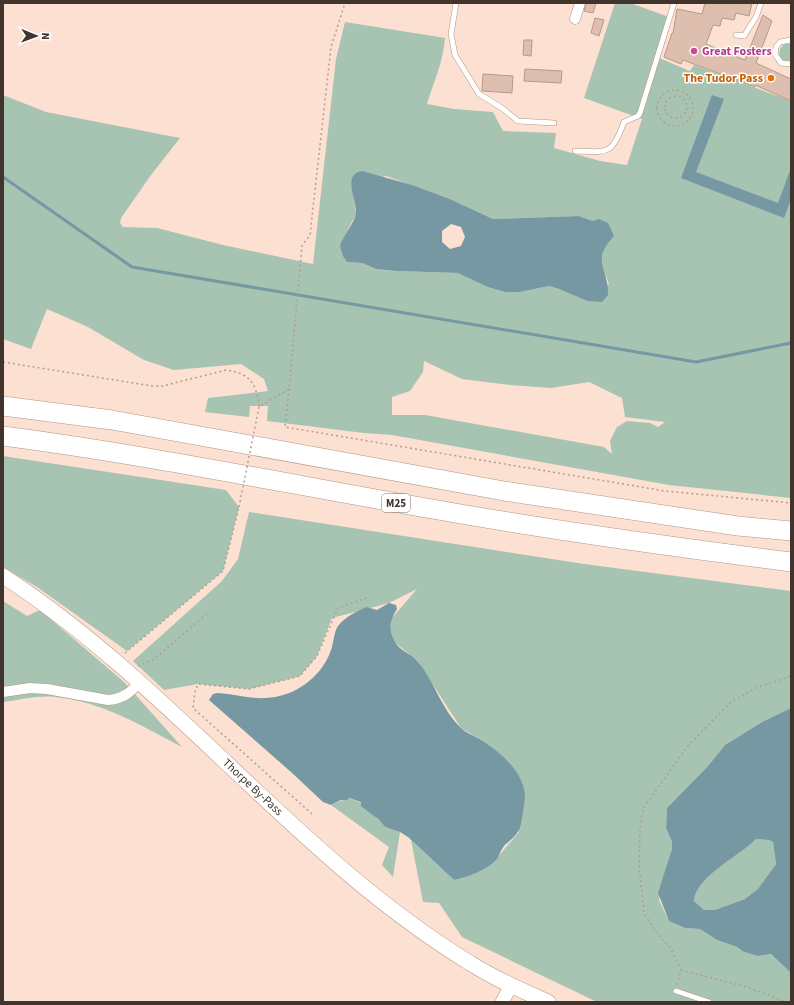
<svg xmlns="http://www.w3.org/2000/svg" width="794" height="1005" font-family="'Source Sans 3',sans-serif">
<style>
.green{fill:#a7c3b2;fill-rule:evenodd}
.water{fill:#7598a3;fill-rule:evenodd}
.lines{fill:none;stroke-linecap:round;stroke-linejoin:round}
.stream{stroke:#7598a3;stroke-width:3}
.building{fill:#debfaf;stroke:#b89886}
.service-casing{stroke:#b59583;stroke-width:6}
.minor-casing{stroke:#b59583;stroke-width:11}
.tertiary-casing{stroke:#b59583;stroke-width:14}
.secondary-casing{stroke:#b59583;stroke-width:16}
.motorway-casing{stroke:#b59583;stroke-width:20}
.path{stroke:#b39d91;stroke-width:1.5;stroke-dasharray:2 3;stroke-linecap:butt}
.service{stroke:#fff;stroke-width:5}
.minor{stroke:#fff;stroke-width:10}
.tertiary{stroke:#fff;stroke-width:13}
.secondary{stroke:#fff;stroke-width:15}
.motorway{stroke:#fff;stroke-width:19}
.path-bridge{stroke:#b39d91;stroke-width:1.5;stroke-dasharray:2 3;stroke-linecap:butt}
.hotel-dot{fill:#d1479c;stroke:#fff;stroke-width:1.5}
.food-dot{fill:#e8710a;stroke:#fff;stroke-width:1.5}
.labels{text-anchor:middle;stroke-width:3;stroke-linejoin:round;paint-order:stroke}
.shield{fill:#fff;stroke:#7a716c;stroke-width:1}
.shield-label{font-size:11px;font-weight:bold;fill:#41342d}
.hotel-label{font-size:12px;font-weight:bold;fill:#b23c85;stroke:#fff;text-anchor:start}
.food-label{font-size:12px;font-weight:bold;fill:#c56008;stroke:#fff;text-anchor:end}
.street-label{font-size:12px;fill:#41342d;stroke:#fff}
</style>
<rect width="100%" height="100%" fill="#fce0d1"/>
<path class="green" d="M615,3H630L672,18L659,58L690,71L694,65L791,101V498L669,485L392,435L364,433L267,421L268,406H250L249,417L205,412L208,398L268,391L264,379L241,364L174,370L144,360L88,327L47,309L31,349L3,339V95L46,112L180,138L151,175L121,218L120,223L123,227L157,228L223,245L313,264L336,59L345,22L445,38C443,63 434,81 427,104L454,109L493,112L503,131L556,133L554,148L600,161L627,165L642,119L584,98ZM386,176L450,199L493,219L579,216L593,221L604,247L601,262L609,284L587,301L559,289L549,286L520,292L458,273L397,271L376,269L362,263L347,262L342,241L356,214L351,183ZM424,361L462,379L510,385L551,388L589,382L622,398L625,417L665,422L658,427L650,423L627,421L617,427L610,441L612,454L604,447L425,415H392V397L410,391L423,372Z
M784,44H791V60C786,63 782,61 779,56L780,49Z
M3,456L226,490L239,507L223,571L127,651L37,587L3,567Z
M249,512L584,564L791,591V708L762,722L725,745L708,766L667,808L666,828L672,842V849L659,900L669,921L685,928L700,929L717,940L737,947L744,952L758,956L771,954L791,973V1002H597L462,937L439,903L423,902L411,840L454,880L496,859L519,832L481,740L461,728L417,660L394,642L390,630L391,619L417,589L389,603L332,618L317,656L300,676L249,689L198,684L164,690L133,661L222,581L238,559Z
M3,601L27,616L40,610L124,682L182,747C142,726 101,701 55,697C38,695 20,700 3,702Z
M348,798L362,803L385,827L400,832L393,877L382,865L389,847L331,805Z
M756,839L769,840L773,842L776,864L759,889L745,899L716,910H704L694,901C696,876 740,856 756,839Z"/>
<path class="water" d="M712,95L724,99L696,172L778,203L791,168V199L784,218L681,178Z
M362,171L412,185L450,199L493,219L579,216L593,221L599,219L608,223L614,236C590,262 609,267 608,295L602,302L587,301L559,289L549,286L520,292H506L488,287L458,273L397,271L376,269L362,263L347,262L343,256L340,246C343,235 355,223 356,212C356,199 342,174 362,171ZM451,224L461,227L465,237L461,246L450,249L442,242V231Z
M389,603L396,605L397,609C390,620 388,628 394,640C398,651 412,653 418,662C435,682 441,709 461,728C466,733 475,736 481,740C500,752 524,772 525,796C525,800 524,806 523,811C521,828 520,833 506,844C502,847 500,854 497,859C486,871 469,876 454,880L408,837L400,832L385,827L378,819L361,806V802L349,798L347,800H341L331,805L323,802L291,772L209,700L213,694L218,693C235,694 250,699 266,698C294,697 320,678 330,653C334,644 333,634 338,626C345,617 356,612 366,607L377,610Z
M791,708V973L771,954L758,956L744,952L737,947L717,940L700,929L685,928L669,921L658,893L672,849V842L666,828L667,808L708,766L725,745L762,722ZM756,839L769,840L773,842L776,864L758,889L745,899L715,910H704L694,901C696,876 740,856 756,839Z"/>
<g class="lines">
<path class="stream" d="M3,177L132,267L696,362L791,343"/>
</g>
<path class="building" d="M586,3H596L593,13L584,11Z
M705,3H752L749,16L736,13L734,20L722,18L720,26L713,25L706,44L745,60L763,15L772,21L756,63L791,79V101L755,85V87L683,60L681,64L664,57L672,33H673L677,9L702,14Z
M595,18L604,20L599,36L591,33Z
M524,40H532L531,56L523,55Z
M525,69L562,71L561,83L524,81Z
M483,74L513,76L512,93L482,91Z"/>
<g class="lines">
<g class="service-casing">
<path id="service" d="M456,3L451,34L455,55L479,94L502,108L518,121L554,123
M736,35L744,36L756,17L761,3
M791,40L780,42L776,47L775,54L781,63L791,64
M575,151C607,152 612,156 624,122L638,116L640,113L674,3
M676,991L709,1002"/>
</g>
<g class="minor-casing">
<path id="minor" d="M575,19L580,3
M3,692L30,688L47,689L108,700C122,699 130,693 139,683"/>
</g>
<g class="tertiary-casing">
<path id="tertiary" d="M502,1002L511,986"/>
</g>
<g class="secondary-casing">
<path id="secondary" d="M3,576C173,686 296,857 470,963C495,979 521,990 548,1002"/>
</g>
<g class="motorway-casing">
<path id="motorway" d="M3,406L112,420L504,491L738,526L791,531
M3,436C149,455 293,485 438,510C555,531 673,547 791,562"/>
</g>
<path class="path" d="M657 108a18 18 0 1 1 36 0a18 18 0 1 1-36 0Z
M665 107a11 11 0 1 1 22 0a11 11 0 1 1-22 0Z
M3,362L152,386H163L226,370C250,373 257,384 259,407L289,389L302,246L310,235L331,47L345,3
M289,389L285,427L665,491L791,503
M125,653L223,571L239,507
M138,666L153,660L209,612
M312,814L193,708L195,692L198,684L249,689L300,676L317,656L338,608L367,598
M681,970L747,987L786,1002
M677,985L681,970L671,949L656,932L644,913L639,865L640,829L644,807L687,747L730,703L756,688L791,676"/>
<use href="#service" class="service"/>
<use href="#minor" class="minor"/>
<use href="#tertiary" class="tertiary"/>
<use href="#secondary" class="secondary"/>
<use href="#motorway" class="motorway"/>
<path class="path-bridge" d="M239,507L259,407"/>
</g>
<circle class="hotel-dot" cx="694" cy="51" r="4"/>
<circle class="food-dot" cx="771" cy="78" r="4"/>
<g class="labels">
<rect class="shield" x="382" y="494" width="28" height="18" rx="3"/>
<g class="shield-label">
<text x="396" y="507">M25</text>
</g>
<g class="hotel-label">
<text x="702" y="55">Great Fosters</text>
</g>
<g class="food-label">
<text x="763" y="82">The Tudor Pass</text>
</g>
<g class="street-label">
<text transform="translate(253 787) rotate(43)" y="4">Thorpe By-Pass</text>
</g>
</g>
<rect width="794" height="1005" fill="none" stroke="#41342d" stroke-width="8"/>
<g transform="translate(36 36) rotate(91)" stroke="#ffffff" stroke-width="3" paint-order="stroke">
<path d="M0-3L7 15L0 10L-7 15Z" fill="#41342d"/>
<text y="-6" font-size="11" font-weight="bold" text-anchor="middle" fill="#41342d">N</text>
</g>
</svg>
